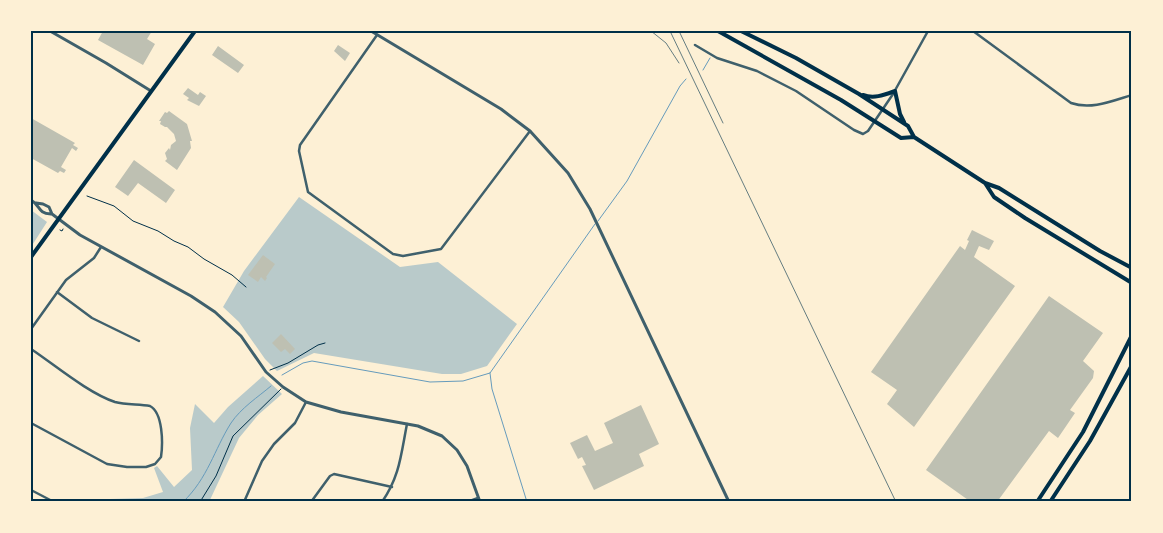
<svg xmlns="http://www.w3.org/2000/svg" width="1163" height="533" font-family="'Titillium Web',sans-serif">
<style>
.green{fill:#b9caca}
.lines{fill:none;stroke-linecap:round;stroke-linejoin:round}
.stream{stroke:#669bbc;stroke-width:1}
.building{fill:#bec0b2}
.path{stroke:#003049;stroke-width:1}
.minor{stroke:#3f606c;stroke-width:2.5}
.tertiary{stroke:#3f606c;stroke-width:3}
.secondary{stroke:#003049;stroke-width:4}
.rail{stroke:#657d81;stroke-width:1}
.neatline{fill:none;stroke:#003049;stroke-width:2}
</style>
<rect width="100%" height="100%" fill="#fdf0d5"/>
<path class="green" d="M299,197L400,267L438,262L517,324L487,366L461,374H442L314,353L277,371L265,359L239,322L223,307L244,271Z
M31,210L47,222L31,247Z
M263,376L282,394L258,415L239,438L209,502H110V499L143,498L163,492L154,468L157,466L174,487L192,470L190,428L195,404L214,423L228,407Z"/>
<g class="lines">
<path class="stream" d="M703,70L710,58
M598,221L627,181L680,86L686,79
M490,373L492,389L527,502
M282,375L303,363L312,361L430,382L463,381L490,373L595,224
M183,502C208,478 214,450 231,423C241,408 258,397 271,386"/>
</g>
<path class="building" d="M103,31H152L147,39L155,44L143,65L98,40Z
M338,45L350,53L345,61L334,51Z
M218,46L244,65L238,73L212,55Z
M188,88L198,95L200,92L206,96L199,106L187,100L189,98L183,94Z
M169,111L187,124L192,141H190L191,148L177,170L165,161L167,159L165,153L169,148L170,150L171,145L176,141L174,134L167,127H165L160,124L161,121H159L165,112L167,113Z
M31,118L75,143L73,145L78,148L76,151L72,148L61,167L66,170L64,173L60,171L58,173L31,158Z
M134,160L175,190L166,203L138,183L128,196L115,187Z
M972,230L994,241L989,250L979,246L974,257L1015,286L914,427L887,404L897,390L871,372L960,246L965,250L969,241L967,240Z
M263,255L275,264L266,277L267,278L265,281L261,277L258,282L248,275Z
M1049,296L1103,333L1083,361L1094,371L1093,378L1070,410L1075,413L1058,438L1049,431L997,502H971L926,470Z
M281,334L295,349L290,354L285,349L281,352L272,343Z
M641,405L659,444L639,454L644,466L594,490L582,466L586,465L582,457L578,459L570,443L587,435L595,451L613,443L604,423Z"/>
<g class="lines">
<path class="path" d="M87,196L114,206L133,221L158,231L174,241L188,247L204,259L232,275L246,287
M60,230L62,231L63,229
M270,370L288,363L318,345L325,343
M200,502L216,476L233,436L281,389"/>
<path class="minor" d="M973,31L1071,103C1091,110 1112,101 1132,95
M377,35L300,145L299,151L308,192L393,254L403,256L441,249L530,131
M695,45L717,58L757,71L796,91L854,130L863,134L868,131L893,94L928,31
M57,292L92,318L139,341
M31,329L66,280L94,258L101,247
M31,349C55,365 88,393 115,402C126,405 139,404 150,406C163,413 163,443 161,457L155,464L146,467H127L107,464L31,423
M31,490L54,502
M244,502L262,461L274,444L295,423L306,402
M311,502L330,476L334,474L392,487
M382,502C400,476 401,454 407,424
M467,502L478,498"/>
<path class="tertiary" d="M50,31L106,63L151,91
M371,31L501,109L530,131L568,173L590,209L729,502
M31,200C41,206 37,213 51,214
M36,203L43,204L49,207L52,214L80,235L191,296L215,312L241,336L266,372L283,387L306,402L341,412L418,426L442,436L457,450L467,466L480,502"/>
<path class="secondary" d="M718,31L841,100L901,138L914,137
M741,31L796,58L859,94L908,126L914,137L985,183L999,188L1100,251L1132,268
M863,95C874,99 884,95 895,91L900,114L904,122
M985,183L994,197L1025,218L1132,283
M31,257L195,31
M1037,502L1083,432L1132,335
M1050,502L1090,441L1132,365"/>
<path class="rail" d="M651,31L666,43L679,63
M670,31L896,502
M679,31L723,123"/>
</g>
<rect width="1163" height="533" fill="none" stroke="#fdf0d5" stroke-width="65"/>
<rect x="32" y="32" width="1098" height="468" class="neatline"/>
</svg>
